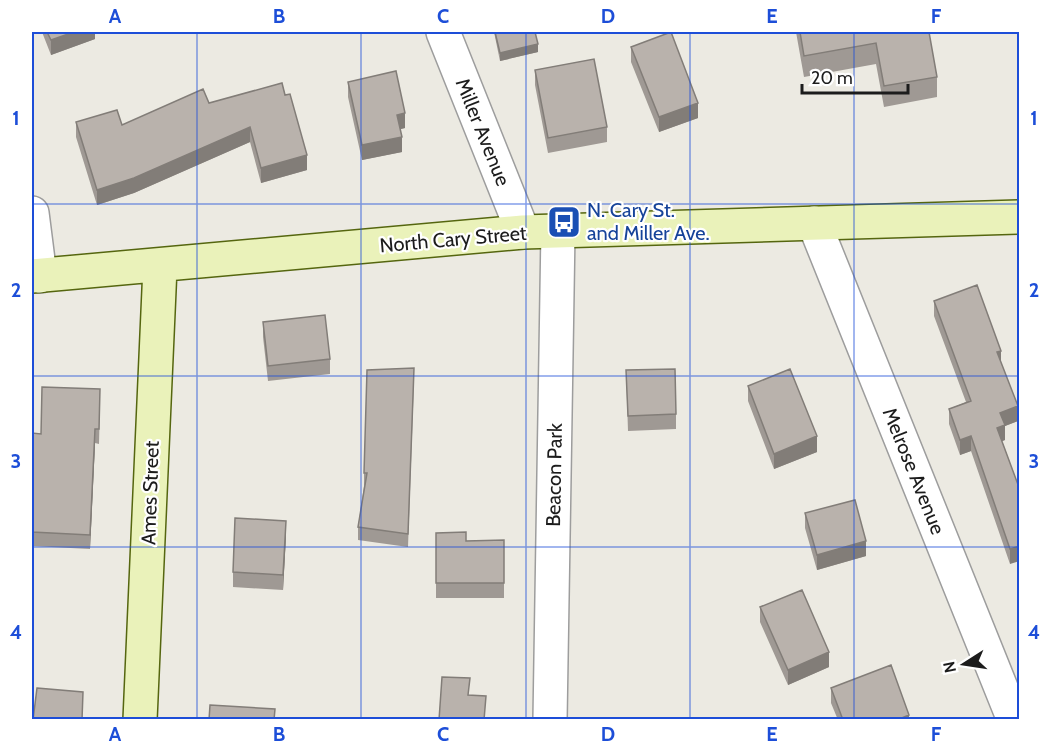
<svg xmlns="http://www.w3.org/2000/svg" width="1051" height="751" font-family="Cabin,sans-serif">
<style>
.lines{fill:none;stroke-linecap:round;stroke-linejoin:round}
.street-casing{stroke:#9d9d9d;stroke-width:36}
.secondary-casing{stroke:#55660f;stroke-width:36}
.street{stroke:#fff;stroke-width:33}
.secondary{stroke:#eaf2ba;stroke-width:33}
.wall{fill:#9f9994}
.shaded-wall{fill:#827d78}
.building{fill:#b9b2ac;stroke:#827d78;stroke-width:1.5}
.grid{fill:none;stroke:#1d4ed8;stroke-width:1.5;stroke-opacity:0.55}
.labels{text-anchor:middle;stroke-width:4.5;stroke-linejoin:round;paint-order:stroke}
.street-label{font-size:20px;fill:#1c1c1c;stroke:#fff}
.transit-label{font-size:20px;fill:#164399;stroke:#fff;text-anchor:start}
.neatline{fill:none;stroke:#1d4ed8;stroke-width:2}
.grid-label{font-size:20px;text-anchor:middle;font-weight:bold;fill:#1d4ed8}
</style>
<rect width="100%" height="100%" fill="#eceae2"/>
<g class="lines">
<g class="street-casing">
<path id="street" d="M443,32L523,232
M32,213L40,276
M814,223L1014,720
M550,720L558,231"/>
</g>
<g class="secondary-casing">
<path id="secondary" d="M32,276L523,232L1020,217
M140,720L160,267"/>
</g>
<use href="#street" class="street"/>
<use href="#secondary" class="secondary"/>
</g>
<path class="wall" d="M42,32H95V39L51,55Z
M494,32H535L538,52L500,61Z
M796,32H929L937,77V97L884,107L876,64L804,77Z
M631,47L698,118L659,132L631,62Z
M535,70L607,127V142L548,153L535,85Z
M348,82L405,128L400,129L402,152L362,160L348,97Z
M282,83L307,170L261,183L250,142L134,193L97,205L76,137V122L122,125L209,103Z
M934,301L1001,363L1018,421L1005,426V440L1002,441L1020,490L1010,564L971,451L960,455L949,424V409L966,402L934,316Z
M263,322L330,359V374L268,381L263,337Z
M626,370L676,414V429L628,431Z
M414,381L408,547L358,540V527L364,486V473Z
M748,386L817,452L774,469L748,401Z
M100,403L99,444L95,443L90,549L32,546V433L41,434Z
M805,513L866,556L817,570L805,528Z
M436,533L466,541L504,540V598H436Z
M286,536L283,590L233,587V572Z
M760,607L829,667L788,685L760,622Z
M831,688L909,720H838L831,703Z"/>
<path class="shaded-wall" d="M74,32H95V39L51,55V40Z
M538,44V52L500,61V53Z
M698,103V118L659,132V117Z
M405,113V128L397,130V115Z
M250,127V142L134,193L97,205V190Z
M402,137V152L362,160V145Z
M307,155V170L261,183V168Z
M1001,351V366L997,352Z
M1018,406V421L1005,426V440L997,443V428L1000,413Z
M95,429V443L90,549V535Z
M817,436V452L774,469V454Z
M971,436V451L960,455V440Z
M286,521V536L283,590V575Z
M866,541V556L817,570V555Z
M1020,546V561L1010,564V549Z
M829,652V667L788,685V670Z
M909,715V720H897Z"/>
<path class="building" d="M47,32H74L51,40Z
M495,32H535L538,44L500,53Z
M671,32L698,103L659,117L631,47Z
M800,32H929L937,77L884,86L876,43L804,56Z
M594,59L607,127L548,138L535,70Z
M396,71L405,113L397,115L402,137L362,145L348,82Z
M282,83L285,95L290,94L307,155L261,168L250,127L134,178L97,190L76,122L117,110L122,125L203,89L209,103Z
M977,285L1001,351L997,352L1018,406L1000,413L1005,425L997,428L1020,490V546L1010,549L971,436L960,440L949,409L971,401L934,301Z
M325,315L330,359L268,366L263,322Z
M414,368L408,534L358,527L367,473H364L367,370Z
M675,369L676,414L628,416L626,370Z
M790,369L817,436L774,454L748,386Z
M42,387L100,389L99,429H95L90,535L32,532V433L41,434Z
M855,500L866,541L817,555L805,513Z
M235,518L286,521L283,575L233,572Z
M466,532V541L504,540V583H436V533Z
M802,590L829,652L788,670L760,607Z
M891,665L909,715L897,720H843L831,688Z
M442,677L470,678L468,695L486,696L484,720H439Z
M37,688L83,692L82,720H33Z
M210,705L275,709L274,720H209Z"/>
<path class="grid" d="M197,32V720M361,32V720M526,32V720M690,32V720M854,32V720M32,204H1020M32,376H1020M32,547H1020"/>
<defs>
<g id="bus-square" transform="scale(1.725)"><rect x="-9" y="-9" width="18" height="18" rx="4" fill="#1a4fb4" stroke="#fff"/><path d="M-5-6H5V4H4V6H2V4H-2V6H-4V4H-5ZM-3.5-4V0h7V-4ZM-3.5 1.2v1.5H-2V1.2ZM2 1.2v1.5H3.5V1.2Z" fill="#fff"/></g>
</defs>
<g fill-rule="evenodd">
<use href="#bus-square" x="564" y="222"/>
</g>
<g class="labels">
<g class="street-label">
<text transform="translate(483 132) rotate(68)" y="7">Miller Avenue</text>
<text transform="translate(453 239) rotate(-5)" y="7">North Cary Street</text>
<text transform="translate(914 471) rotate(68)" y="7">Melrose Avenue</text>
<text transform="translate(554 475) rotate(-89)" y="7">Beacon Park</text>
<text transform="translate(150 493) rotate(-88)" y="7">Ames Street</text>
</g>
<g class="transit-label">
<text x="587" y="217">N. Cary St.<tspan x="587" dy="23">and Miller Ave.</tspan></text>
</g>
</g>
<rect width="1051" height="751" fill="none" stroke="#ffffff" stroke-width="66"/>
<g transform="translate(964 664) rotate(258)" stroke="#ffffff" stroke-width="4.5" paint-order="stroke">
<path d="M0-4.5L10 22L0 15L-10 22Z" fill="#1c1c1c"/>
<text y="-9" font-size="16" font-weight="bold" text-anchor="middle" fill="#1c1c1c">N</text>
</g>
<path d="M802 84v9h106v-9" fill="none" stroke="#1c1c1c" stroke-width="3"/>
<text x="811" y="84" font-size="18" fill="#1c1c1c" stroke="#ffffff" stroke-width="4.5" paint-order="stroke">20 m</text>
<rect x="33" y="33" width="985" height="685" class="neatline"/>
<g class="grid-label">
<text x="115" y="23">A</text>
<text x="279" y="23">B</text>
<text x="443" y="23">C</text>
<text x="608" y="23">D</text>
<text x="772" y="23">E</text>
<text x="936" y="23">F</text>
<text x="16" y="125">1</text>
<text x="1034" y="125">1</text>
<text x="16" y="297">2</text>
<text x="1034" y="297">2</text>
<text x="16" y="468">3</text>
<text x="1034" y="468">3</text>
<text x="16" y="639">4</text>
<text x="1034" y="639">4</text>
<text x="115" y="741">A</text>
<text x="279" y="741">B</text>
<text x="443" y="741">C</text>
<text x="608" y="741">D</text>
<text x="772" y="741">E</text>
<text x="936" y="741">F</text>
</g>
</svg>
